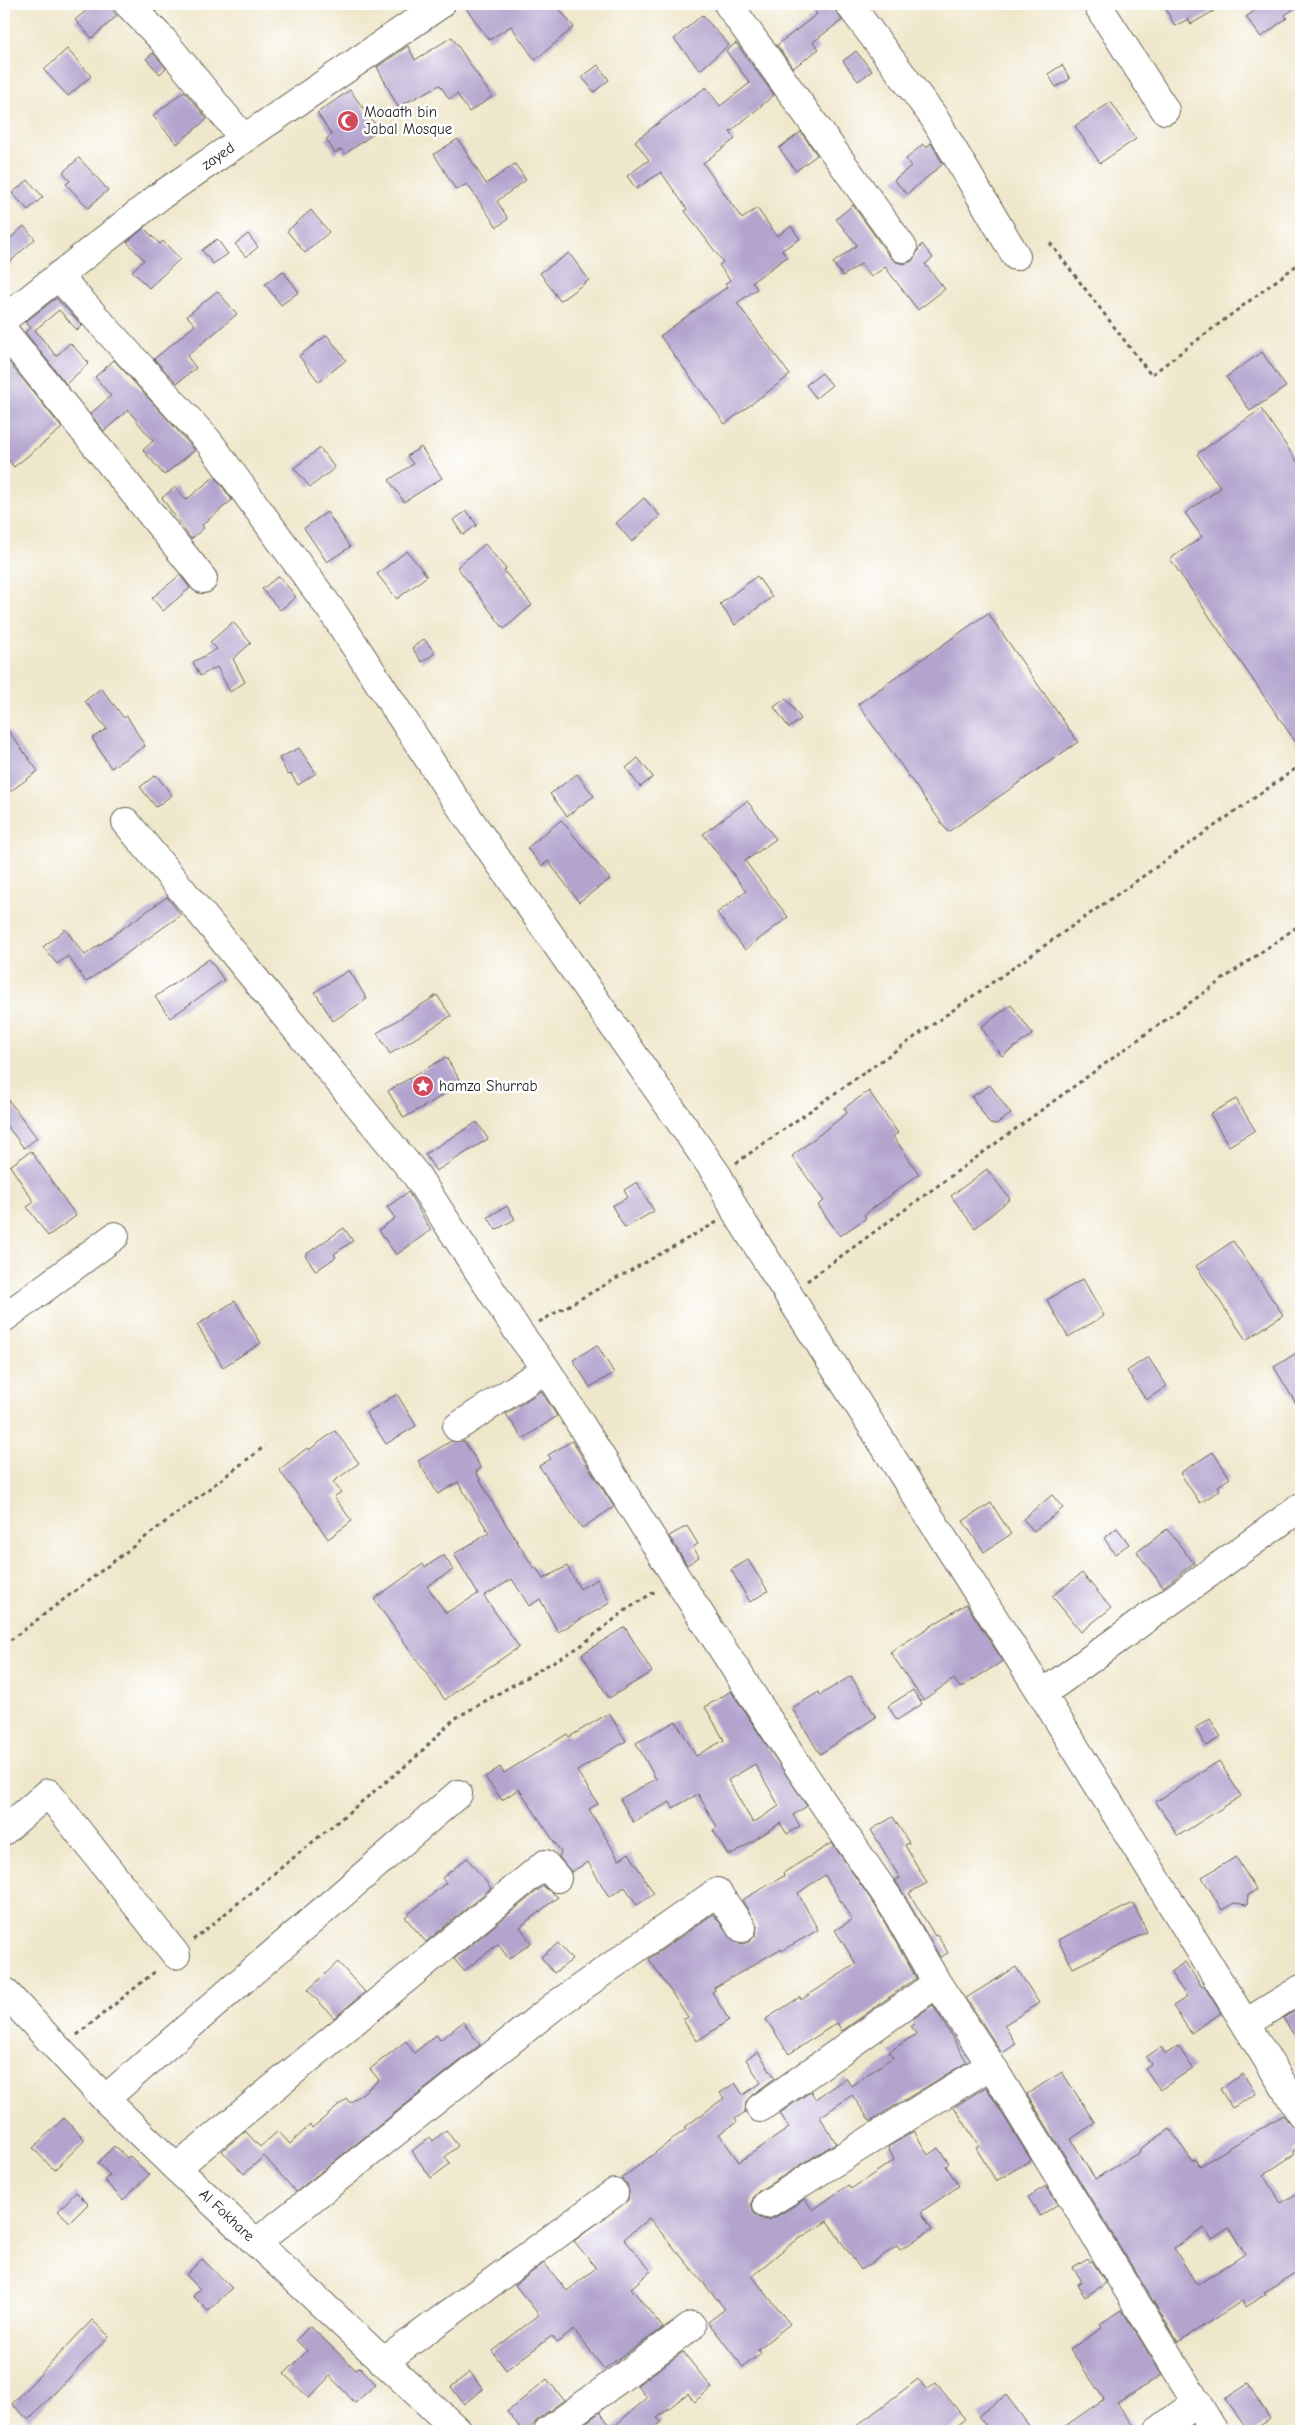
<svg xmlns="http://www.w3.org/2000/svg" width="1305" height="2435" font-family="'Comic Neue',sans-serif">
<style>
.building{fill:#b3a4ce;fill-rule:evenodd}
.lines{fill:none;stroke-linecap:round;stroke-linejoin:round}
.minor-casing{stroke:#666359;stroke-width:30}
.path{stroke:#666359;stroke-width:3;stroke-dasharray:4 4;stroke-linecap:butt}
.minor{stroke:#fff;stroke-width:28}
.labels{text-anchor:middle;stroke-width:5;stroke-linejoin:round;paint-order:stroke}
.poi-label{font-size:15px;fill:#1c1c1c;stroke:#fff;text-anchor:start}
.street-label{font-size:15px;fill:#1c1c1c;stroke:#fff}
</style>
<rect width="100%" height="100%" fill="#fff"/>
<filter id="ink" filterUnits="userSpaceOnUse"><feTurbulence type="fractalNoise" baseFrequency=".02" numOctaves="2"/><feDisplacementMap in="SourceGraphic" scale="10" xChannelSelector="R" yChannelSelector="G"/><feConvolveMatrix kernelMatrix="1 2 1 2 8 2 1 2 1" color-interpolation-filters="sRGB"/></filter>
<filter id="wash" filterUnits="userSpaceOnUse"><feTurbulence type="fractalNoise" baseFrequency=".0096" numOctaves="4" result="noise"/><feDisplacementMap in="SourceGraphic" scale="20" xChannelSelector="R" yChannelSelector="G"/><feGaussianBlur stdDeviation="1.12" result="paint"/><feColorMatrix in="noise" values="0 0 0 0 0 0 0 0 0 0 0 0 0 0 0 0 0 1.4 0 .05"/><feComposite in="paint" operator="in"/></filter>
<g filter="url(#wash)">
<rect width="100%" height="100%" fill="#efe7cb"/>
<g id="blocks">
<path class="building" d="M94,4H107L117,16L92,38L75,20Z
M463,4H555L574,27L535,60L511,26L489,40Z
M809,4H832L842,20L813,42L819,49L793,68L777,45L817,14Z
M1163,4H1226L1191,24L1188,19L1175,26Z
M1264,4H1301L1285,15L1287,18L1261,37L1246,17Z
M702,15L729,45L700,70L674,39Z
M452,37L492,97L469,112L457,94L449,99L440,85L398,107L377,67L408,46L415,60Z
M736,43L774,95L730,132L735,139L703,163L742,219L757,208L777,236L791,226L800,239L782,250L787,257L752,282L757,289L737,303L790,375L725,424L660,336L727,287L725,284L730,280L719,265L723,262L685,211L687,209L661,172L636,189L627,176L649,160L635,141L674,111L706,87L720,106L750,83L726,51Z
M67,49L91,76L68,96L44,70Z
M856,51L872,71L858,81L843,61Z
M153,53L166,68L160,74L146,59Z
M598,65L609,80L594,92L582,77Z
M1062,65L1070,79L1056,87L1048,74Z
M350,90L379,130L345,154L341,149L335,153L326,139L332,135L317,113Z
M184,91L207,119L177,144L153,116Z
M1111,102L1136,139L1100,163L1075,126Z
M801,132L817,155L796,171L779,148Z
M458,139L486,184L515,164L526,180L497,201L508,219L497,227L467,184L456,190L434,154Z
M931,143L943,164L907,194L894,180L911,166L906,159L923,144L926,147Z
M79,158L108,190L88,208L66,184L70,181L63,172Z
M28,180L43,197L28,210L12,193Z
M853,205L890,257L896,262L904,264L912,261L922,244L933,258L925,264L945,289L918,310L885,267L871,277L861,264L843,276L833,263L857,245L836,219Z
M311,210L329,232L305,253L287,231Z
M24,226L35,239L4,267V244Z
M144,228L160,244L163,241L180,259L149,288L132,271L144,260L127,242Z
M248,234L258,247L246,257L235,244Z
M217,239L228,254L213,264L202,250Z
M569,253L589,280L560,301L540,273Z
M283,271L299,292L281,305L265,284Z
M217,291L237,314L187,356L196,368L177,383L154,359L195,325L187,316Z
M56,298L82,325L77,330L59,310L35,330L56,356L70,343L89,363L66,384L25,332L31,328L25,322Z
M327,335L346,360L319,382L299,356Z
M1262,352L1286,387L1250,411L1226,377Z
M4,356L62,428L14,467L4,454Z
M114,360L195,450L164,475L143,450L153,441L128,410L104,431L90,414L111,396L95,377Z
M822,373L832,385L816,398L806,385Z
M1261,409L1301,467V750L1170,559L1202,537L1185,513L1221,488L1197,454Z
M421,447L442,478L404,502L389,480L413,464L407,456Z
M320,448L335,468L310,487L294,468Z
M215,476L232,500L202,525L204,528L191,539L162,498L175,487L186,500Z
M644,498L660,516L632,542L616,523Z
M467,511L477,525L463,535L453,520Z
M327,512L350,547L327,562L304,528Z
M485,544L506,569L504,571L532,605L504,629L457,567Z
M407,551L427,576L397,599L377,574Z
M180,575L190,588L163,611L152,598Z
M279,576L296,597L280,610L262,589Z
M757,576L772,597L735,625L720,604Z
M988,613L1078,742L948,832L858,704Z
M233,622L251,643L233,659L245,682L230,692L217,667L200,676L193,662L217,649L210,642Z
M424,639L435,653L422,662L412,648Z
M101,688L124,718L127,716L145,746L111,768L92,738L107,729L85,701Z
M786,698L801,719L789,728L774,707Z
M4,725L38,771L4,796Z
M299,748L316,773L298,785L291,774L288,775L279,758Z
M638,758L653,777L640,787L626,768Z
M577,774L594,796L567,816L550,794Z
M156,775L172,795L156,807L140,787Z
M747,801L776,839L745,861L788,917L745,950L717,913L746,891L703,834Z
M561,820L610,879L579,902L548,861L542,866L527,848Z
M167,897L181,915L86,982L68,956L57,964L43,947L65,929L85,955Z
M209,959L224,980L170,1018L155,997Z
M349,970L367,999L333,1021L315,992Z
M437,995L451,1016L390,1054L377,1033Z
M1011,1005L1033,1034L1002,1056L981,1027Z
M446,1057L462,1084L404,1118L388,1091Z
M990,1085L1011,1114L996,1124H990L972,1097Z
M869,1091L898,1133L893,1136L919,1174L864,1215L866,1218L840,1236L818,1205L824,1201L792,1156L847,1113L844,1108Z
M4,1094L37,1138L24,1148L4,1122Z
M1236,1099L1255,1130L1229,1146L1210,1114Z
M477,1122L488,1139L436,1171L425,1154Z
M31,1151L76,1216L48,1236L27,1207L34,1202L10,1166Z
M987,1169L1010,1199L975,1228L951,1196Z
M637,1182L654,1211L625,1228L612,1206L628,1197L624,1190Z
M408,1192L431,1230L396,1255L379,1230L395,1218L387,1207Z
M507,1206L515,1219L496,1230L488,1217Z
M344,1228L353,1241L334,1254L336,1257L316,1271L305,1255Z
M1233,1241L1283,1315L1246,1340L1196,1266Z
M1083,1279L1104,1316L1068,1337L1047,1300Z
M235,1301L261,1343L223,1367L197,1325Z
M597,1345L614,1373L590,1387L573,1360Z
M1301,1350V1412L1274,1367Z
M1148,1357L1167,1386L1146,1400L1127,1371Z
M541,1391L557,1416L523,1439L506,1414Z
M397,1394L416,1426L386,1444L366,1413Z
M335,1431L359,1463L333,1482L341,1492L334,1497L352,1521L328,1539L314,1519L315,1518L279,1470L307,1448L309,1450Z
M451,1441H464L481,1468L476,1472L492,1502L534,1568L536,1567L543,1579L567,1566L580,1589L597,1579L610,1603L558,1632L540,1599L529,1606L512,1579L484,1596L519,1647L470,1680L445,1700L374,1599L423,1564L425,1567L444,1555L453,1570L427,1586L446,1613L478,1594L454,1554L489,1533L458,1482L438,1494L418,1461Z
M572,1441L614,1507L582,1528L539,1466L551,1459L548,1455Z
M1213,1452L1230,1478L1218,1486L1220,1490L1200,1503L1180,1473Z
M1052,1495L1063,1508L1034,1531L1023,1519Z
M991,1503L1011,1534L984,1552L963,1521Z
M687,1526L698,1544L693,1547L699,1557L687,1565L669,1536Z
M1117,1528L1129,1544L1115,1554L1104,1538Z
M1167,1529L1194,1563L1163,1587L1137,1552Z
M748,1560L768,1591L750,1602L731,1570Z
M1082,1573L1111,1608L1081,1632L1052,1596Z
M966,1604L1003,1661L960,1688L954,1679L923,1700L890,1652Z
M625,1627L652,1672L609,1698L582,1654Z
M851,1676L876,1717L820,1754L792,1708L819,1692L820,1695Z
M913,1690L922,1704L897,1720L888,1706Z
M731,1691L807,1806L793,1815L800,1826L787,1834L780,1823L732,1855L731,1853L728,1855L713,1830L717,1827L698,1794L673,1808L670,1802L633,1822L620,1799L656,1779L636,1743L676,1721L696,1756L724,1740L705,1707ZM755,1764L779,1806L753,1823L728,1780Z
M609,1713L626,1741L577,1771L598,1804L589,1809L619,1860L629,1853L654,1894L637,1905L625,1887L609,1897L588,1862L571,1872L559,1857L561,1852L519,1789L502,1800L485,1777L500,1767L504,1773L567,1734L569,1737Z
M1210,1719L1221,1737L1206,1746L1195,1728Z
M1219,1761L1241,1796L1178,1836L1156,1802Z
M893,1817L909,1843L905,1845L927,1883L909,1893L935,1936L938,1935L948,1953L940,1957L895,1880L900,1878L871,1830Z
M832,1843L876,1907L916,1978L842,2031L837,2023L789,2054L766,2019L800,1997L801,2000L856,1964L835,1930L852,1920L825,1875L798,1893L818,1930L781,1951L780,1949L714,1988L715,1990L712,1992L729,2020L697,2041L683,2020L688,2017L649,1959L713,1914L735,1942L743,1944L750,1941L756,1935L757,1926L742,1900L784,1876L783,1873Z
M1236,1857L1256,1890L1248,1895L1247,1905L1234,1903L1222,1910L1202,1877Z
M467,1858L491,1888L426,1942L405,1917L446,1883L442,1878Z
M543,1886L558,1897L520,1927L531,1943L509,1959L498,1944L464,1971L454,1959Z
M1133,1903L1147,1932L1073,1968L1058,1940Z
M558,1943L572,1960L554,1973L541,1957Z
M338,1962L365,1992L334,2018L308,1990Z
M1185,1962L1202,1987L1204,1986L1221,2013L1191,2033L1173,2006L1187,1997L1170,1972Z
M1016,1967L1039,2003L1004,2025L1016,2044L1002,2053L966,1998Z
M933,2005L967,2062L870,2121L852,2095L820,2117L836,2143L759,2191L754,2196L751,2204L754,2213L760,2218L767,2220L775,2217L805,2199L813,2210L848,2185L851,2189L894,2160L888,2147L914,2131L928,2155L938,2148L949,2163L946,2166L959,2186L921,2212L932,2229L900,2250L897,2246L861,2270L827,2221L788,2246L752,2276L790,2324L758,2349L761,2353L743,2367L708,2322L725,2309L649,2218L624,2239L651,2271L631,2288L663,2328L604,2369L574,2330L557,2343L552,2336L506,2370L492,2351L539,2315L515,2285L544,2263L567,2291L596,2268L574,2241L628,2200L629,2191L627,2184L621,2179L686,2129L685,2127L724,2098L720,2093L735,2083L743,2095L761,2083L746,2059L758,2052L775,2078L751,2096L746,2102L745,2112L735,2119L737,2122L719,2134L739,2162L789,2128L780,2113L811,2091L815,2099L846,2078L851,2086L893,2057L889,2052L916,2034L911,2026L915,2023L913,2019Z
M1301,2007V2046L1283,2018Z
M463,2022L480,2045L296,2192L264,2156L244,2174L222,2151L245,2131L260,2147L278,2131L290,2144L310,2125L312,2128L347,2099L350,2103L379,2080L370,2069L406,2041L414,2053L436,2035L440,2040Z
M1178,2046L1193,2068L1160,2090L1145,2068L1151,2064L1146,2057L1161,2047L1166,2054Z
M1062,2072L1095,2123L1071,2139L1095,2179L1140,2152L1139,2150L1170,2129L1192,2161L1196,2159L1200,2166L1283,2115L1293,2127L1301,2131V2145L1293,2151L1295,2154L1263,2175L1281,2203L1301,2191V2269L1264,2292L1266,2294L1246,2307L1242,2301L1178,2342L1027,2094ZM1204,2228L1212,2239L1229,2228L1245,2254L1197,2285L1174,2248Z
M1243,2074L1256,2094L1232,2108L1220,2089Z
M986,2087L1031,2160L996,2181L976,2148L979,2146L954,2107Z
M64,2118L85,2140L54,2170L33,2148Z
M446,2130L458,2146L445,2157L450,2164L431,2178L412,2151L430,2137L433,2141Z
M114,2146L127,2158L130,2156L149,2175L123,2200L104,2180L110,2175L98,2163Z
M1046,2186L1058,2204L1040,2216L1028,2197Z
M76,2192L88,2204L70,2222L58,2211Z
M202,2259L232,2288L208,2311L193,2296L200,2289L186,2275Z
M1088,2259L1090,2262L1092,2261L1106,2283L1085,2297L1077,2284L1082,2281L1073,2268Z
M1122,2310L1162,2375L1117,2403L1138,2431H1058L1104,2399L1070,2349L1102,2328L1100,2324Z
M92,2320L109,2336L29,2420L12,2404Z
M310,2326L356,2370L360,2367L376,2384L355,2403L330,2376L309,2398L284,2374L307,2351L296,2340Z
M683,2352L712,2388L694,2402L688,2393L657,2418L661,2422L650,2431H584L581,2426L600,2412L612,2428L647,2398L637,2385Z
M470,2372L483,2389L464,2404L451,2387Z
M547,2379L564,2400L539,2418L527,2431H523L507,2412Z
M918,2379L927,2390L936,2383L965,2419L948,2431H850Z
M1248,2384L1270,2419L1252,2431H1248L1225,2399Z
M1006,2395L1033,2431H990L978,2416Z"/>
</g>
</g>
<g filter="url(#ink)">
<use href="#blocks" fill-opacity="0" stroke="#666359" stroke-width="1"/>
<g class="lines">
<g class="minor-casing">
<path id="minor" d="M128,4L162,39L244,139
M728,4L903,248
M849,4L933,116L1016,256
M1097,4L1165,110
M58,276L209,442L334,614L453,796L718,1176L736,1212L1042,1694L1301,1507
M4,319L160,196L441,4
M4,331L203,579
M126,822L416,1175L519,1333L546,1369L676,1577L800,1769L889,1899L937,1983L991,2065L1214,2431
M4,1318L115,1236
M457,1427L546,1369
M1042,1694L1301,2114
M4,1831L48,1793L176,1955
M4,1991L105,2099L176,2168L458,2431
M1246,2023L1301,1989
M105,2099L458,1794
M760,2108L937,1983
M176,2168L545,1864L557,1878
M767,2204L991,2065
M256,2243L553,2007L717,1892L742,1928
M383,2362L614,2193
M548,2431L692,2326
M1158,2431L1197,2402"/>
</g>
<path class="path" d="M1050,243L1151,375L1301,262
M736,1163L1301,765
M807,1281L1154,1028L1301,924
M539,1322L717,1222
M4,1645L265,1446
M193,1940L415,1758L454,1719L579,1647L626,1610L657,1590
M77,2035L157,1970"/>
<use href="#minor" class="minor"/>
</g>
</g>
<defs>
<g id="mosque-disc" transform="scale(1.125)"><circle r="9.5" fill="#d1495b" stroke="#fff"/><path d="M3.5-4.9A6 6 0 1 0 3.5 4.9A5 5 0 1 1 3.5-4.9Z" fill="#fff"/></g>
<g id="sight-disc" transform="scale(1.125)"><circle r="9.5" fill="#d1495b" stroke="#fff"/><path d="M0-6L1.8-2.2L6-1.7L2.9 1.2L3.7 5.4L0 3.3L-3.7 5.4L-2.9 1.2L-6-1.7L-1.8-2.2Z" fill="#fff"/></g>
</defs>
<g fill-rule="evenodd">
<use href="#mosque-disc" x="348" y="121"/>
<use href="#sight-disc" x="423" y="1086"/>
</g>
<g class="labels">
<g class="poi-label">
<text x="364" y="117">Moaath bin<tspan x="364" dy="17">Jabal Mosque</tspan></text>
<text x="439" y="1091">hamza Shurrab</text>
</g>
<g class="street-label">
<text transform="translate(218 156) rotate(-34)" y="5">zayed</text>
<text transform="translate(227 2215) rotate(43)" y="5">Al Fokhare</text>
</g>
</g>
<rect width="1305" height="2435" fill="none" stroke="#fff" stroke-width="20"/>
</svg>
